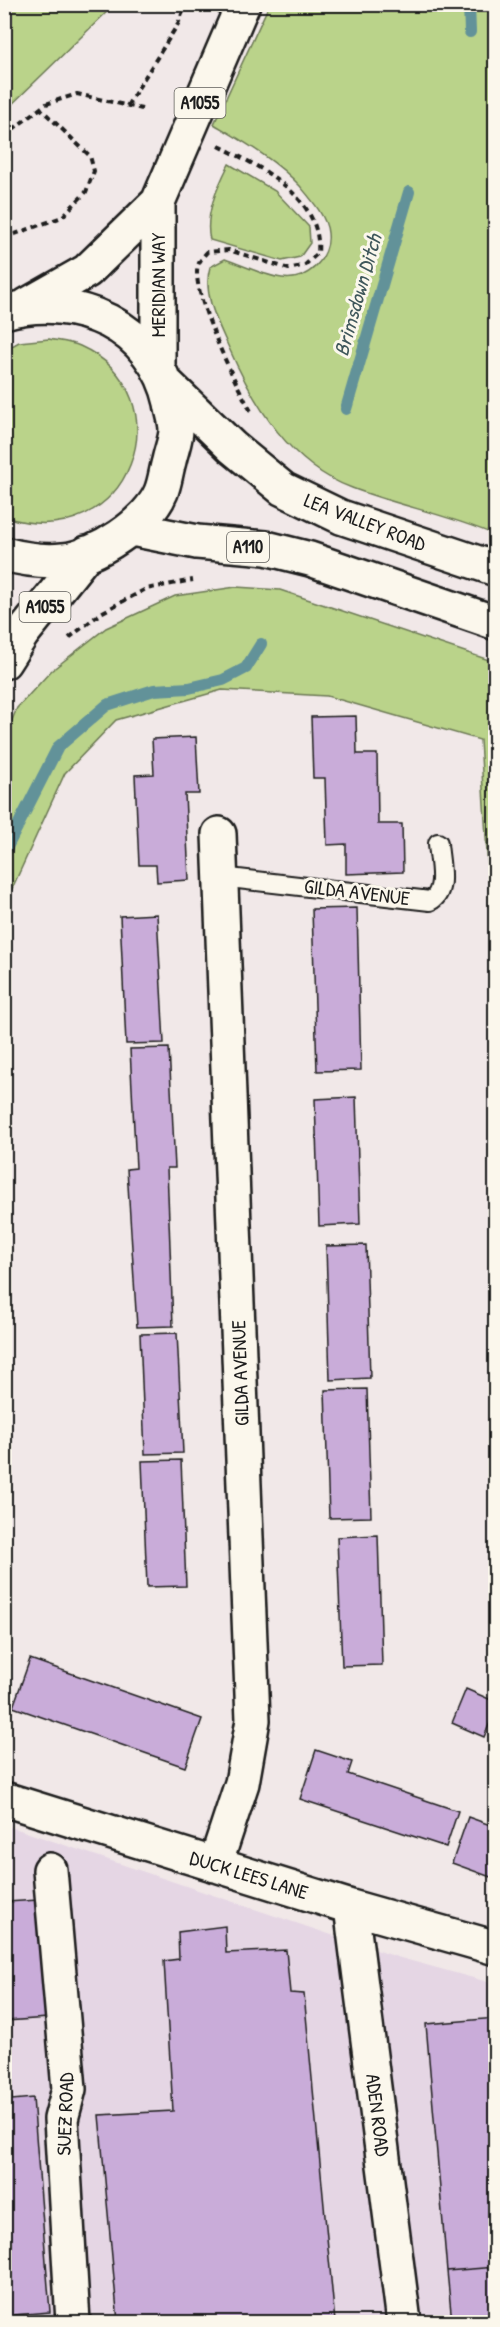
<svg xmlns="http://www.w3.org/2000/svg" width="500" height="2327" font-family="'Patrick Hand',sans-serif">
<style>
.built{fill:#e5d6e4}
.green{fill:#bad38a;stroke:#6b7853;stroke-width:1.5}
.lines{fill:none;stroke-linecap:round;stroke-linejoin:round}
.stream{stroke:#629299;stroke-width:12}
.building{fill:#c9acd9;stroke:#1c1c1c;stroke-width:1.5}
.lane-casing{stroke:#1c1c1c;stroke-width:22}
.street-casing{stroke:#1c1c1c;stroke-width:38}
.primary-casing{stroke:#1c1c1c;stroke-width:38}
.path{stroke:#1c1c1c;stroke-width:4;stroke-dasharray:6 4.5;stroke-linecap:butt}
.lane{stroke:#fbf7ec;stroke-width:18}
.street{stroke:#fbf7ec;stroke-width:33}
.primary{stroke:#fbf7ec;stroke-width:33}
.labels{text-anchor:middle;stroke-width:6;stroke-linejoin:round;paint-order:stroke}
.shield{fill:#fbf7ec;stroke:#5f5e5a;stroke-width:1.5}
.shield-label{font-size:18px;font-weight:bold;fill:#1c1c1c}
.street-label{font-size:20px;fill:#1c1c1c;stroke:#fbf7ec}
.water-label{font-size:21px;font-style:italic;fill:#3f575b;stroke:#fbf7ec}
</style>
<rect width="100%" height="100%" fill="#f1e8e8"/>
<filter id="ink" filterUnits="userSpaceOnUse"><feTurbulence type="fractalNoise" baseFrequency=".0167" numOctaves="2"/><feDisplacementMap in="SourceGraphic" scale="12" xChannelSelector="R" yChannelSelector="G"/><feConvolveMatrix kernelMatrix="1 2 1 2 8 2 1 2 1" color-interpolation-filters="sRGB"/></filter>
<g filter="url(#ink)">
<path class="built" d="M5,1825L397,1957L495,1984V2322H5Z"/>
<path class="green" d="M5,4H114V5L5,111Z
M269,5H495V535C450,515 399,506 352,488C291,466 254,405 229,348C218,323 202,294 210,267L225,259C243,265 264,276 282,278C307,282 331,258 328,233C327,217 310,198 300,186C276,160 244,142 214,124Z
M229,164L275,191L309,227L310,243L300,257L282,261L210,240C204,215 218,186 229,164Z
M49,339C59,341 71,342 80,346C187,394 132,557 5,517V350L19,342Z
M236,587L280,590L495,662V982L480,740L327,696L222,690L116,720L65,773L5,904V737L17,708L51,671L106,628L175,596Z"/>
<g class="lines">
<path class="stream" d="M469,4L470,32
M346,409L409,192
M5,851L58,747L107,705L154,690L189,688L223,680L246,668L261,644"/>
</g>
<path class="building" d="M356,716L357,754H377L378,824H402L403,872L346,874V844L327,845L325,778H313L311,717Z
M196,737L199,794H185L189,880L157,882L156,865H139L135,775L154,774L152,739Z
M357,908L361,1070L317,1071L312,909Z
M157,914L164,1043L126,1044L120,916Z
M169,1048L175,1168H167L173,1326L137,1327L127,1169L136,1168L130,1049Z
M356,1097L360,1224L319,1226L315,1099Z
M366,1245L370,1378L330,1380L326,1246Z
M177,1333L183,1453L145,1454L140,1334Z
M367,1389L371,1517L329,1518L325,1390Z
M181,1460L186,1586L147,1587L142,1461Z
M378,1535L382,1665L342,1666L337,1537Z
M30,1659L202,1719L185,1767L13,1707Z
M466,1689L496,1702V1708L484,1737L452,1723Z
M316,1750L352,1762L348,1774L458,1811L446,1847L300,1799Z
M468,1817L496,1827V1879L452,1863Z
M5,1885L7,1902L38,1900L48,2018L6,2021L12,2100L33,2098L50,2312L14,2315L15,2322H4Z
M225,1926L226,1953L286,1950L290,1993L304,1994L335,2322H118L99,2115L173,2111L164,1961L179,1959L178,1932Z
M496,2018V2267L447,2271L426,2024Z
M496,2267V2322H452L447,2271Z"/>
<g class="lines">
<g class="lane-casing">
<path id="lane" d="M221,877L430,901C448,892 439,861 438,843"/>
</g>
<g class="street-casing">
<path id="street" d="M4,1799L351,1907L496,1948
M215,1865L242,1783L253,1720L219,834
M50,1870L69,2089L61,2119L73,2322
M351,1907L404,2322"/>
</g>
<g class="primary-casing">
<path id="primary" d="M158,202V367
M27,305L87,271L158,202L243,4
M4,312C77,292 154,326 171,403C172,411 176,421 176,430C176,439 171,451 169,461C166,471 165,482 161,492C149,522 95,558 63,560C44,562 23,559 4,554
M166,383L232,447L283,489L341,517L496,569
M132,529L197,542L266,548L310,559L496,623
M4,662L22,634L87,553"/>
</g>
<path class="path" d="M127,106L178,24L186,4
M4,136L46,104L77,94L142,109
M219,146C261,167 323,198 318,253L305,265L289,269L229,250L207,252C202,258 197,263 197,272C196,303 236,385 252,413
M4,238L62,217L86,192L94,171L90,156L40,108
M69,638L101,613L146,589L193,580"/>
<use href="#lane" class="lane"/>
<use href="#street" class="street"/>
<use href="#primary" class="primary"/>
</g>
</g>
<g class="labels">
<g class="shield">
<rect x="174.5" y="88" width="51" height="30" rx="4.5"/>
<rect x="227" y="532" width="42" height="30" rx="4.5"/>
<rect x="19.5" y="592" width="51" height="30" rx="4.5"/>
</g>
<g class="shield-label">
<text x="200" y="109">A1055</text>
<text x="248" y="553">A110</text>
<text x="45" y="613">A1055</text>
</g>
<g class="street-label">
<text transform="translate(158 285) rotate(-90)" y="7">MERIDIAN WAY</text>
<text transform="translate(365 522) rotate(21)" y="7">LEA VALLEY ROAD</text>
<text transform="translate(357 892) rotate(7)" y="7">GILDA AVENUE</text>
<text transform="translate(240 1373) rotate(-92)" y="7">GILDA AVENUE</text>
<text transform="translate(249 1875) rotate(17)" y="7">DUCK LEES LANE</text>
<text transform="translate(65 2114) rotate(-88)" y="7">SUEZ ROAD</text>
<text transform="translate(378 2115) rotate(83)" y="7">ADEN ROAD</text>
</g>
<g class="water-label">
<text transform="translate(358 295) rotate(-74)" y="7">Brimsdown Ditch</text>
</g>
</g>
<rect width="500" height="2327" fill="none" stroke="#fbf7ec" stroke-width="24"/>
<rect x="12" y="12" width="476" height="2303" fill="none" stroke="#1c1c1c" stroke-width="2" filter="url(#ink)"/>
</svg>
